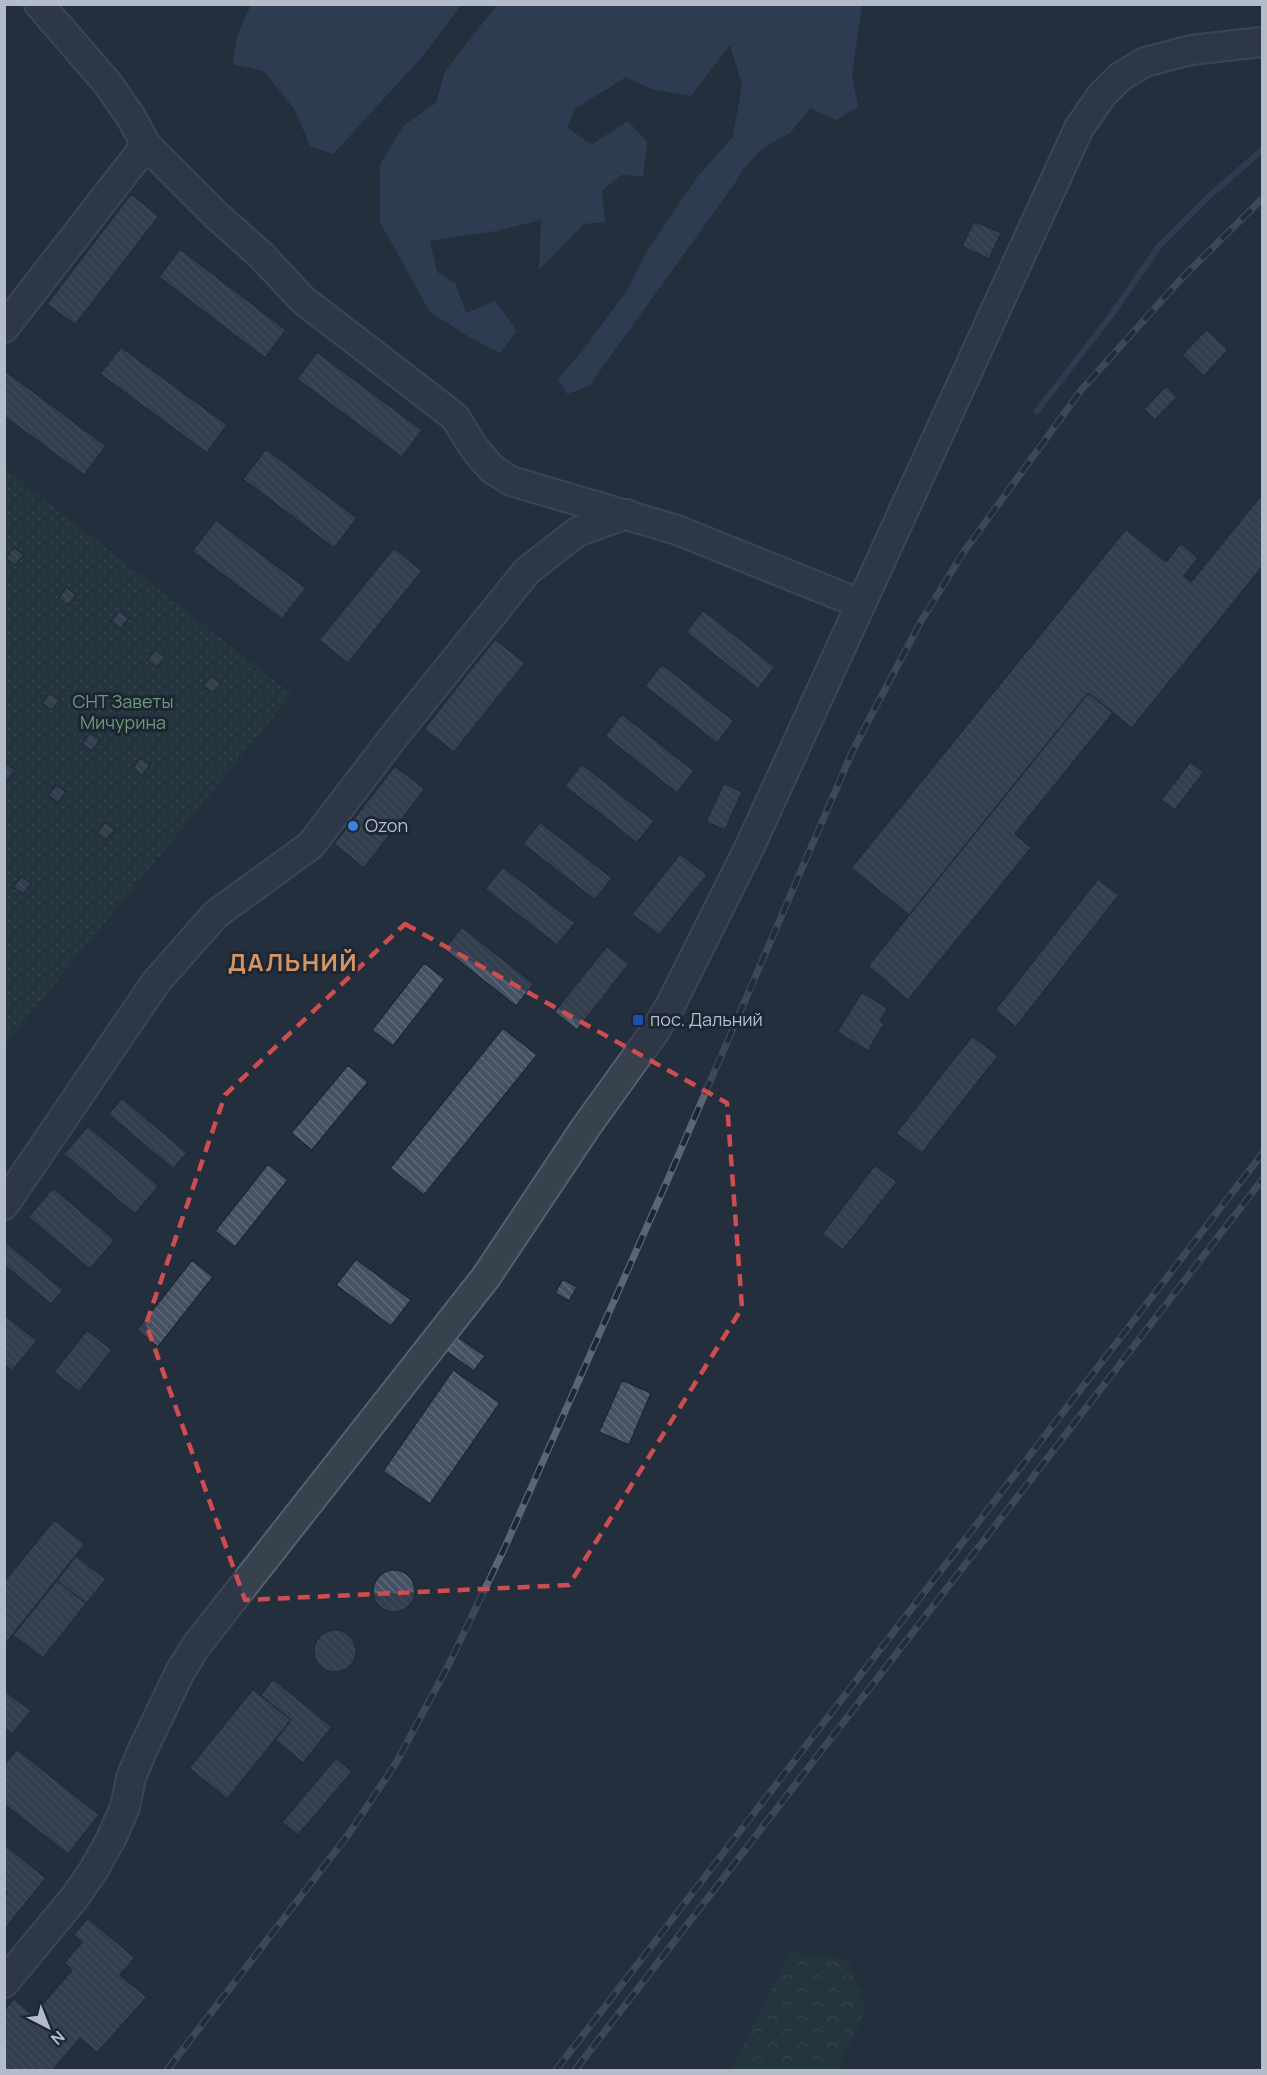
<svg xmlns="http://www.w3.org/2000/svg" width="1267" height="2075" font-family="Manrope,sans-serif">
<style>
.grass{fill:url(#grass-dots)}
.forest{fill:url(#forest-crowns)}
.water{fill:#394c67}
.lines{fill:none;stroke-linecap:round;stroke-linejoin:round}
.stream{stroke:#394c67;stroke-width:6}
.building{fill:url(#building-back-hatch);stroke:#1f2835;stroke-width:1.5}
.minor-casing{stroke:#565f6c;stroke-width:32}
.minor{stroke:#38414e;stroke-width:28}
.rail-casing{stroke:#5a6575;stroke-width:7}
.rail{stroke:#1d2633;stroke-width:4.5;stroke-dasharray:14;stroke-linecap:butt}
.marked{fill:none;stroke:#ce4d50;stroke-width:4.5;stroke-dasharray:12 8;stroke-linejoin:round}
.shop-dot{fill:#3f7fe0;stroke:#1d2633;stroke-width:2}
.transit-dot{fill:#1a4fb4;stroke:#1d2633;stroke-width:2}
.labels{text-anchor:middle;stroke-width:6;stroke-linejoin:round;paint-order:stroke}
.park-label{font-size:18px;fill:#6b9a76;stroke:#1d2633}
.poi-label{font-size:18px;fill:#b4bcc9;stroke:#1d2633;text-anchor:start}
.district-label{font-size:24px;font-weight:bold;letter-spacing:1.5px;fill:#d59563;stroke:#1d2633}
</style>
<defs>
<pattern id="grass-dots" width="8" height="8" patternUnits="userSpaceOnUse" patternTransform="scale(1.5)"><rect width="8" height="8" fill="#263c3f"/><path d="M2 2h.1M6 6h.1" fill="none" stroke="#435659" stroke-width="1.8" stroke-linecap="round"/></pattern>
<pattern id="forest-crowns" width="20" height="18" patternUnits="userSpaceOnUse" patternTransform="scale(1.5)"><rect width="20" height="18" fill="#263c3f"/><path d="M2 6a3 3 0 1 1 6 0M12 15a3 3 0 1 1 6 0" fill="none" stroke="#435659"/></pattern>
<pattern id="building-back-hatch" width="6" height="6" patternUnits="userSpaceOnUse" patternTransform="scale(1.5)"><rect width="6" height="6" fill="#455162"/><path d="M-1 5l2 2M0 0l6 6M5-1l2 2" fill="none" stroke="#5d6877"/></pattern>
</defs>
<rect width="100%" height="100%" fill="#242f3e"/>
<path class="grass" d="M5,469L292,694L5,1045Z"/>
<path class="forest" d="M790,1952L848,1960L866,2010L837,2070H731Z"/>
<path class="water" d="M498,4L862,5L852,75L858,107L836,120L810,108L791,132L763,148L743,169L735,183L589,386L567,394L558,379L584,349L626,292L646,252L698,176L733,137L742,84L730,45L691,96L651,89L626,77L576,108L567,127L591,145L628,121L647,142L643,176L621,175L602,191L605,222L584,224L539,270L541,220L496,231L430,241L437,272L455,283L466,313L495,301L517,331L500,353L469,337L430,312L380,222V164L404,125L436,103L445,71Z
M251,5V4L461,5L422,57L333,154L310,146L295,110L264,71L233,64L237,36Z"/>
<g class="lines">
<path class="stream" d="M1037,411L1110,317L1159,246L1206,199L1262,150"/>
</g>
<path class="building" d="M131,194L159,216L75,325L47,304Z
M974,221L1001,233L989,259L962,246Z
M180,249L286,330L265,358L159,277Z
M1207,329L1228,350L1204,376L1182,355Z
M121,347L227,425L207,453L100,374Z
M317,352L422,430L402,457L297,379Z
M4,370L106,446L84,475L4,416Z
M1166,386L1177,397L1155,420L1144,409Z
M266,449L357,518L334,548L243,479Z
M1262,494V567L1132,728L1088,693L909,915L851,868L1126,529L1166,562L1181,543L1198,558L1184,576L1191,582Z
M216,520L306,588L282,619L192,551Z
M14,547L24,555L15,565L6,558Z
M394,548L422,571L348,663L319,640Z
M66,587L76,595L68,605L59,598Z
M703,610L775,667L758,689L686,632Z
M119,611L129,618L121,629L111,621Z
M495,639L525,663L454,752L424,729Z
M155,650L165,657L157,667L147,660Z
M662,664L734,721L717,743L645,686Z
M211,676L221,683L213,693L203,686Z
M50,693L60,700L52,710L42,703Z
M1088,693L1113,713L1015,834L1031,848L908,1000L868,966Z
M622,714L694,771L677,793L605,736Z
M90,733L100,740L92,751L82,744Z
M140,758L150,765L142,776L133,768Z
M5,762L15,770L7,781L4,779Z
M1190,762L1204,772L1175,810L1161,800Z
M582,764L654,821L637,843L565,786Z
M395,766L425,789L364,868L334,844Z
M724,783L742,792L725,830L706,822Z
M56,785L66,792L58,803L48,795Z
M105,822L115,830L106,840L97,833Z
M540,822L612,878L595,900L523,844Z
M680,854L707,875L659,935L632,914Z
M503,867L575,923L557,945L485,889Z
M21,876L31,884L23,894L13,887Z
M1098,879L1119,895L1016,1027L995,1010Z
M462,927L534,984L516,1006L444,949Z
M607,946L629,964L577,1030L554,1012Z
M424,963L445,979L393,1046L372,1030Z
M862,992L888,1008L880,1021L884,1024L868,1051L837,1032Z
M503,1028L537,1055L424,1195L390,1168Z
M972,1036L998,1056L922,1153L896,1133Z
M348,1065L368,1082L312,1150L291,1133Z
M122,1098L187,1153L173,1169L108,1114Z
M88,1126L159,1186L135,1214L64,1154Z
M268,1164L288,1180L235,1247L215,1231Z
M875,1165L897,1182L843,1250L822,1234Z
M53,1188L115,1240L90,1269L28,1217Z
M6,1242L63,1290L51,1304L4,1265Z
M356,1259L411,1300L391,1326L336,1285Z
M192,1260L213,1277L158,1347L137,1330Z
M563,1279L577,1287L569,1301L555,1293Z
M4,1314L37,1341L12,1371L4,1364Z
M87,1330L112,1350L79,1392L54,1372Z
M453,1334L485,1356L474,1371L443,1349Z
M453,1370L500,1403L430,1504L383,1471Z
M622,1380L651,1393L629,1445L599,1432Z
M54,1520L85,1544L6,1643L4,1642V1582Z
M76,1556L106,1579L86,1604L57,1580Z
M373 1591a21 21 0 1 1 42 0a21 21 0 1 1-42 0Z
M57,1580L86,1604L43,1658L13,1635Z
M314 1651a21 21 0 1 1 42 0a21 21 0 1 1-42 0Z
M273,1679L332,1727L303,1763L275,1740L291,1720L261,1695Z
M253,1689L291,1720L227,1799L189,1768Z
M4,1690L31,1711L12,1734L4,1728Z
M17,1749L99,1815L68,1854L4,1804V1765Z
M336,1758L352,1772L298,1835L282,1822Z
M4,1844L46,1878L4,1930V1896L7,1893L4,1891Z
M88,1918L135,1958L120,1975L147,1997L97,2053L80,2038L53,2070H4V2010L14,1999L33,2015L72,1970L64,1963L82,1942L73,1935Z"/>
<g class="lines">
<g class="minor-casing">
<path id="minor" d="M39,4L108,84L131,117L146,145L217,216L261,255L303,300L455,417L474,448L492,469L511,481L677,530L861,604
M4,328L146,145
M4,1205L156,982L216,914L311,845L395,735L527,571L577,532L627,514
M4,1983L75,1897L93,1871L111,1839L125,1807L131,1778L142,1751L181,1670L196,1646L486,1277L586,1127L655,1031L670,1006L750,846L1079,128L1102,95L1120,77L1145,62L1191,50L1262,42"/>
</g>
<use href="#minor" class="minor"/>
<g class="rail-casing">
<path id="rail" d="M167,2070L348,1835L396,1763L449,1664L505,1547L672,1170L853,750L920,623L963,553L1082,389L1181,279L1262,199
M556,2070L1262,1154
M575,2070L1262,1180"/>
</g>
<use href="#rail" class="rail"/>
</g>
<path d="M0 0H1267V2075H0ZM405,924L727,1103L742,1308L569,1585L245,1600L146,1324L225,1095Z" fill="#242f3e" fill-opacity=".55" fill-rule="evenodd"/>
<path class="marked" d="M405,924L727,1103L742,1308L569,1585L245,1600L146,1324L225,1095Z"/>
<circle class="shop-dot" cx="353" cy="826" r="6"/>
<rect class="transit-dot" x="632" y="1014" width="12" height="12" rx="3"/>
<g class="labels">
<g class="park-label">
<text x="123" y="708">СНТ Заветы<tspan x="123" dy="21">Мичурина</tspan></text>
</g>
<g class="poi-label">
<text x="365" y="832">Ozon</text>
<text x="650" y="1026">пос. Дальний</text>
</g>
<g class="district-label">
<text x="293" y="971">ДАЛЬНИЙ</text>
</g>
</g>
<rect width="1267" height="2075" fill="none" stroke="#b4bcc9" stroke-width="12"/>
<g transform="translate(48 2027) rotate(138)" stroke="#1d2633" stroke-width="4.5" paint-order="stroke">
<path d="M0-4.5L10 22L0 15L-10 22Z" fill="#b4bcc9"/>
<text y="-9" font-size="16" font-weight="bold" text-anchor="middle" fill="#b4bcc9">N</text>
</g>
</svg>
